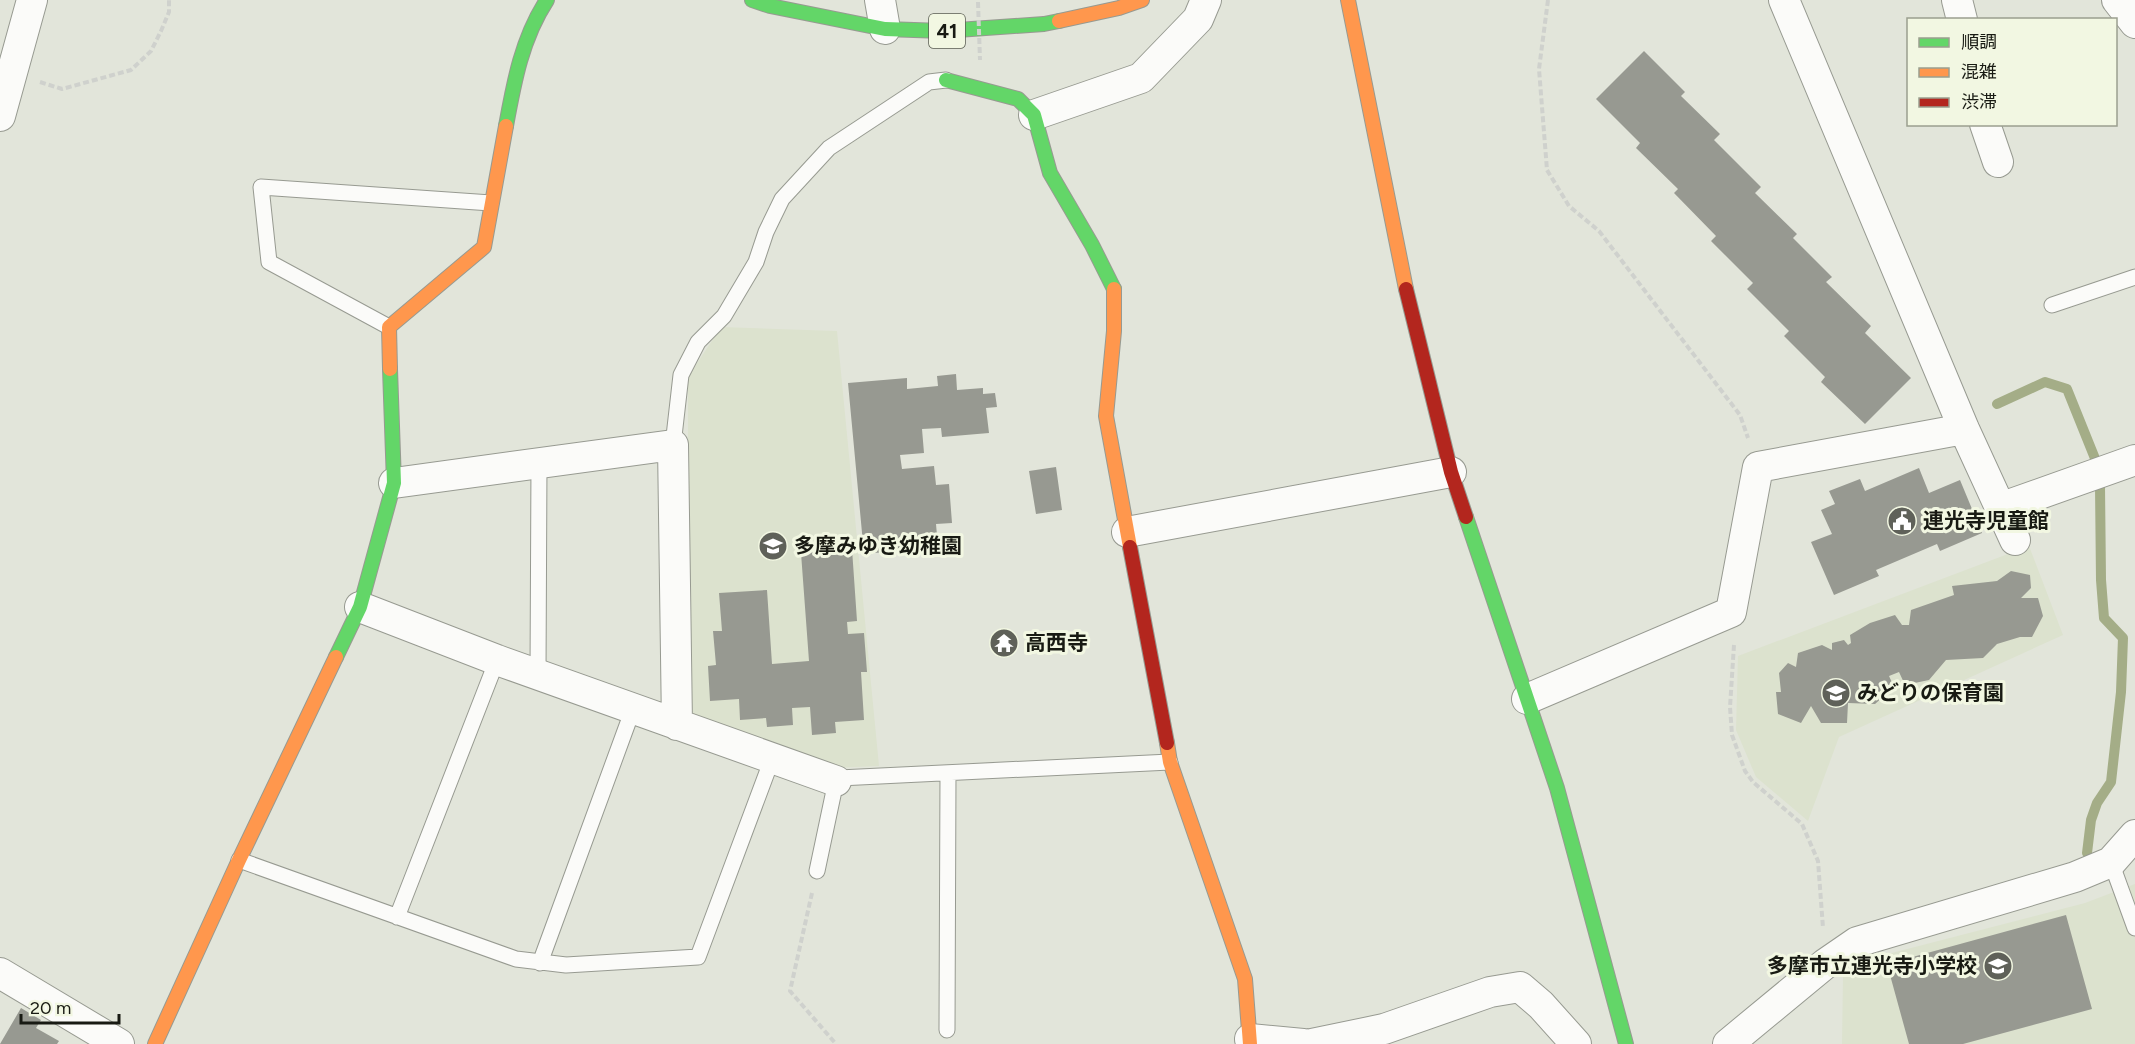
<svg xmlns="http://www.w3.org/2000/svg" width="2135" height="1044" font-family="Figtree,'Noto Sans JP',sans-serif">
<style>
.built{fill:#dce2ce}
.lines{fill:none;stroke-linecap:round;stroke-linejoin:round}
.stream{stroke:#a4ad87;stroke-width:10}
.building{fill:#979991}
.lane-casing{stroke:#979a91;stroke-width:17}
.street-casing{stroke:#979a91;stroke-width:32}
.fast-casing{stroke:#979a91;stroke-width:16}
.slow-casing{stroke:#979a91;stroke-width:16}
.jam-casing{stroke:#979a91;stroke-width:16}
.path{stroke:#cfd1cd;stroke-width:4;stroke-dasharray:6 3;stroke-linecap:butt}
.lane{stroke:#fbfbf9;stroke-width:15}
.street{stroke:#fbfbf9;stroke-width:30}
.fast{stroke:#63d668;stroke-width:14}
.slow{stroke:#ff974d;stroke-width:14}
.jam{stroke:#b3261e;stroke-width:14}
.path-bridge{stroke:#cfd1cd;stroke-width:4;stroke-dasharray:6 3;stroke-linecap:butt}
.labels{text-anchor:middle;stroke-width:6;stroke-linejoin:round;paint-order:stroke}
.shield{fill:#f2f7e2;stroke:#595c51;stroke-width:1.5}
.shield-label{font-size:20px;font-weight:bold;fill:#181a13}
.poi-label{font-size:21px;font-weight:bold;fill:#181a13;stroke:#f2f7e2;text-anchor:start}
</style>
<rect width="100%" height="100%" fill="#e2e5da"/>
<path class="built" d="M721,327L837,331L879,766L831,768L688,716V377Z
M2029,546L2063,635L1839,737L1808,821L1756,777L1736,730L1738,656Z
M2135,884V1044H1842L1843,976L1880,956L2085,903Z"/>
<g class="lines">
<path class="stream" d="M1997,404L2045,382L2067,389L2096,461L2100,486L2101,580L2104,618L2123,638L2121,692L2111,782L2097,803L2091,820L2087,853"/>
</g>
<path class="building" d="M1644,51L1685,92L1681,96L1720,134L1714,140L1761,187L1755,193L1797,234L1793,238L1832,277L1826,282L1871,326L1865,333L1911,378L1865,424L1821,382L1825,377L1784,336L1789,331L1747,289L1753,283L1711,241L1716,236L1674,193L1678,189L1636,148L1640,143L1596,99Z
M956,374L957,390L983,388V394L995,393L997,407L986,408L989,433L942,437L941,428L922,429L924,453L900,455L902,469L934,466L936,485L949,484L952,523L936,524L938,547L864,554L848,383L907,378V389L938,386L937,376Z
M1056,467L1062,510L1036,514L1029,471Z
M1919,468L1929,493L1960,480L1982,533L1940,551L1937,544L1876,570L1879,576L1834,595L1811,542L1832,534L1821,510L1835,504L1829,491L1860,479L1865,491Z
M852,549L857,621L847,622L848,634L864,633L867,672H861L864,720L835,722L836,733L812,735L810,707L792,708L793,725L767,727L766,718L740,720L739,699L710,701L708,666L716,665L713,631H722L719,593L767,590L772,664L809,661L801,553Z
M2011,571L2030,575L2031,588L2021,598H2038L2043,616L2032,637H2020L1997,644L1983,658L1946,660L1929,680L1905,685L1899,672L1889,676L1894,687L1875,704L1848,703L1847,723H1821L1811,706L1801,723L1778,714L1776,692H1781L1779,673L1788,663L1796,667L1798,653L1822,645L1832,650V643L1844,640L1848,645L1851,643L1850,635L1870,623L1895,615L1902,625H1909L1911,610L1954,595L1952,586L1997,581Z
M2066,915L2092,1009L1963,1044H1909L1887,964Z
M21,1008L41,1020L36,1028L59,1041L57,1044H0Z"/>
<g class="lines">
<g class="lane-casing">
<path id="lane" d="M2052,305L2135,277
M389,327L269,262L261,187L491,203
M673,445L681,375L698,342L724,316L756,262L766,232L782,199L829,148L929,82L946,80
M538,674L539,462
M239,860L516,959L566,965L698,957L772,759
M2111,862L2135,928
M817,871L836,781L839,778L1170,762
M397,917L497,660
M540,963L633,709
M947,1030L948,773"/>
</g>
<g class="street-casing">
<path id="street" d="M880,0L885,29
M1784,0L1964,429L2015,540
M1957,0L1962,20
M2117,0L2135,23
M1034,115L1141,78L1198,19L1206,0
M0,116L32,0
M1985,124L1998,162
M394,483L673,445L677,725
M2000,508L2135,460
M1127,532L1451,472
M360,607L497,660L836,781
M1527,699L1731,612L1758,467L1964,429
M0,973L119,1044
M1250,1039L1303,1044
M1312,1044L1384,1029L1490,992L1520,987L1541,1005L1576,1044
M1728,1044L1825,964L1857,942L2075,877L2111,862L2135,835"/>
</g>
<g class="fast-casing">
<path id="fast" d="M752,0L770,6L885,29L943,31L1044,24L1059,21
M946,80L1018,99L1034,115L1050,173L1092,245L1114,289
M506,126C514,82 522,38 547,0
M1466,517L1557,788L1626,1044
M336,657L360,607L394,483L390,369"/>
</g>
<g class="slow-casing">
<path id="slow" d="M1348,0L1406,289
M1059,21L1119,8L1142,0
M1114,289V331L1106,416L1130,547
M390,369L389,327L484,247L506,126
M1167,743L1170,762L1245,979L1250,1044
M155,1044L239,860L336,657"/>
</g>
<g class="jam-casing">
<path id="jam" d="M1406,289L1451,472L1466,517
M1130,547L1167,743"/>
</g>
<path class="path" d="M1548,0L1539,69L1547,170L1569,206L1599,231L1740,415L1748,438
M40,82L62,89L131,70L151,51L161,31L169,12V0
M1734,645L1730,707L1732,735L1745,771L1753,782L1802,824L1818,861L1823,928
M812,893L790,991L836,1044"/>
<use href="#lane" class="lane"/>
<use href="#street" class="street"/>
<use href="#fast" class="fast"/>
<use href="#slow" class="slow"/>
<use href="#jam" class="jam"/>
<path class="path-bridge" d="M978,2L980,60"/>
</g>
<defs>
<g id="civic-disc" transform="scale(1.5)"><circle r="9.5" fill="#5f6159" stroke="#f2f7e2"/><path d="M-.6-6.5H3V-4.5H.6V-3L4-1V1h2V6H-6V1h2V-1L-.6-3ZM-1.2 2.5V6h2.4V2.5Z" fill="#fff"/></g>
<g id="school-disc" transform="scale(1.5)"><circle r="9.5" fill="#5f6159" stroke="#f2f7e2"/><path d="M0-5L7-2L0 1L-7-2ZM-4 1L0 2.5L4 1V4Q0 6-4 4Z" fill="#fff"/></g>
<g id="temple-disc" transform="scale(1.5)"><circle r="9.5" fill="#5f6159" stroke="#f2f7e2"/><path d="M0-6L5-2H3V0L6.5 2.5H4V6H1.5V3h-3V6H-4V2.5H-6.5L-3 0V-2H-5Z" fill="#fff"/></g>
</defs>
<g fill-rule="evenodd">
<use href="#civic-disc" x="1902" y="521"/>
<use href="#school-disc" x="773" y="546"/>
<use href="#temple-disc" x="1004" y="643"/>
<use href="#school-disc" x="1836" y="693"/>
<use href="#school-disc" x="1998" y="966"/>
</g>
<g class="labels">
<rect class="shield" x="929" y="14" width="36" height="34" rx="4.5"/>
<g class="shield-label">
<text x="947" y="38">41</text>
</g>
<g class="poi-label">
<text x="1923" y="528">連光寺児童館</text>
<text x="794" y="553">多摩みゆき幼稚園</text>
<text x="1025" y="650">高西寺</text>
<text x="1857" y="700">みどりの保育園</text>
<text x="1977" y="973" text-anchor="end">多摩市立連光寺小学校</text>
</g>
</g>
<rect x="1907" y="18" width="210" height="108" fill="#f2f7e2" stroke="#9b9f8f" stroke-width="1.5"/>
<rect x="1919" y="38" width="30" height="9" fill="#63d668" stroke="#9b9f8f" stroke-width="1.5"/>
<text x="1961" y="48" font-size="18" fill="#181a13">順調</text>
<rect x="1919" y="68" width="30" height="9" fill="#ff974d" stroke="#9b9f8f" stroke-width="1.5"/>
<text x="1961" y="78" font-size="18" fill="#181a13">混雑</text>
<rect x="1919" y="98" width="30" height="9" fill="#b3261e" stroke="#9b9f8f" stroke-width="1.5"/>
<text x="1961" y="108" font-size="18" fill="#181a13">渋滞</text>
<path d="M21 1014v9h98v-9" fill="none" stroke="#181a13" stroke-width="3"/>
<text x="30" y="1014" font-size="18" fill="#181a13" stroke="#f2f7e2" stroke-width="4.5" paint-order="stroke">20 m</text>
</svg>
